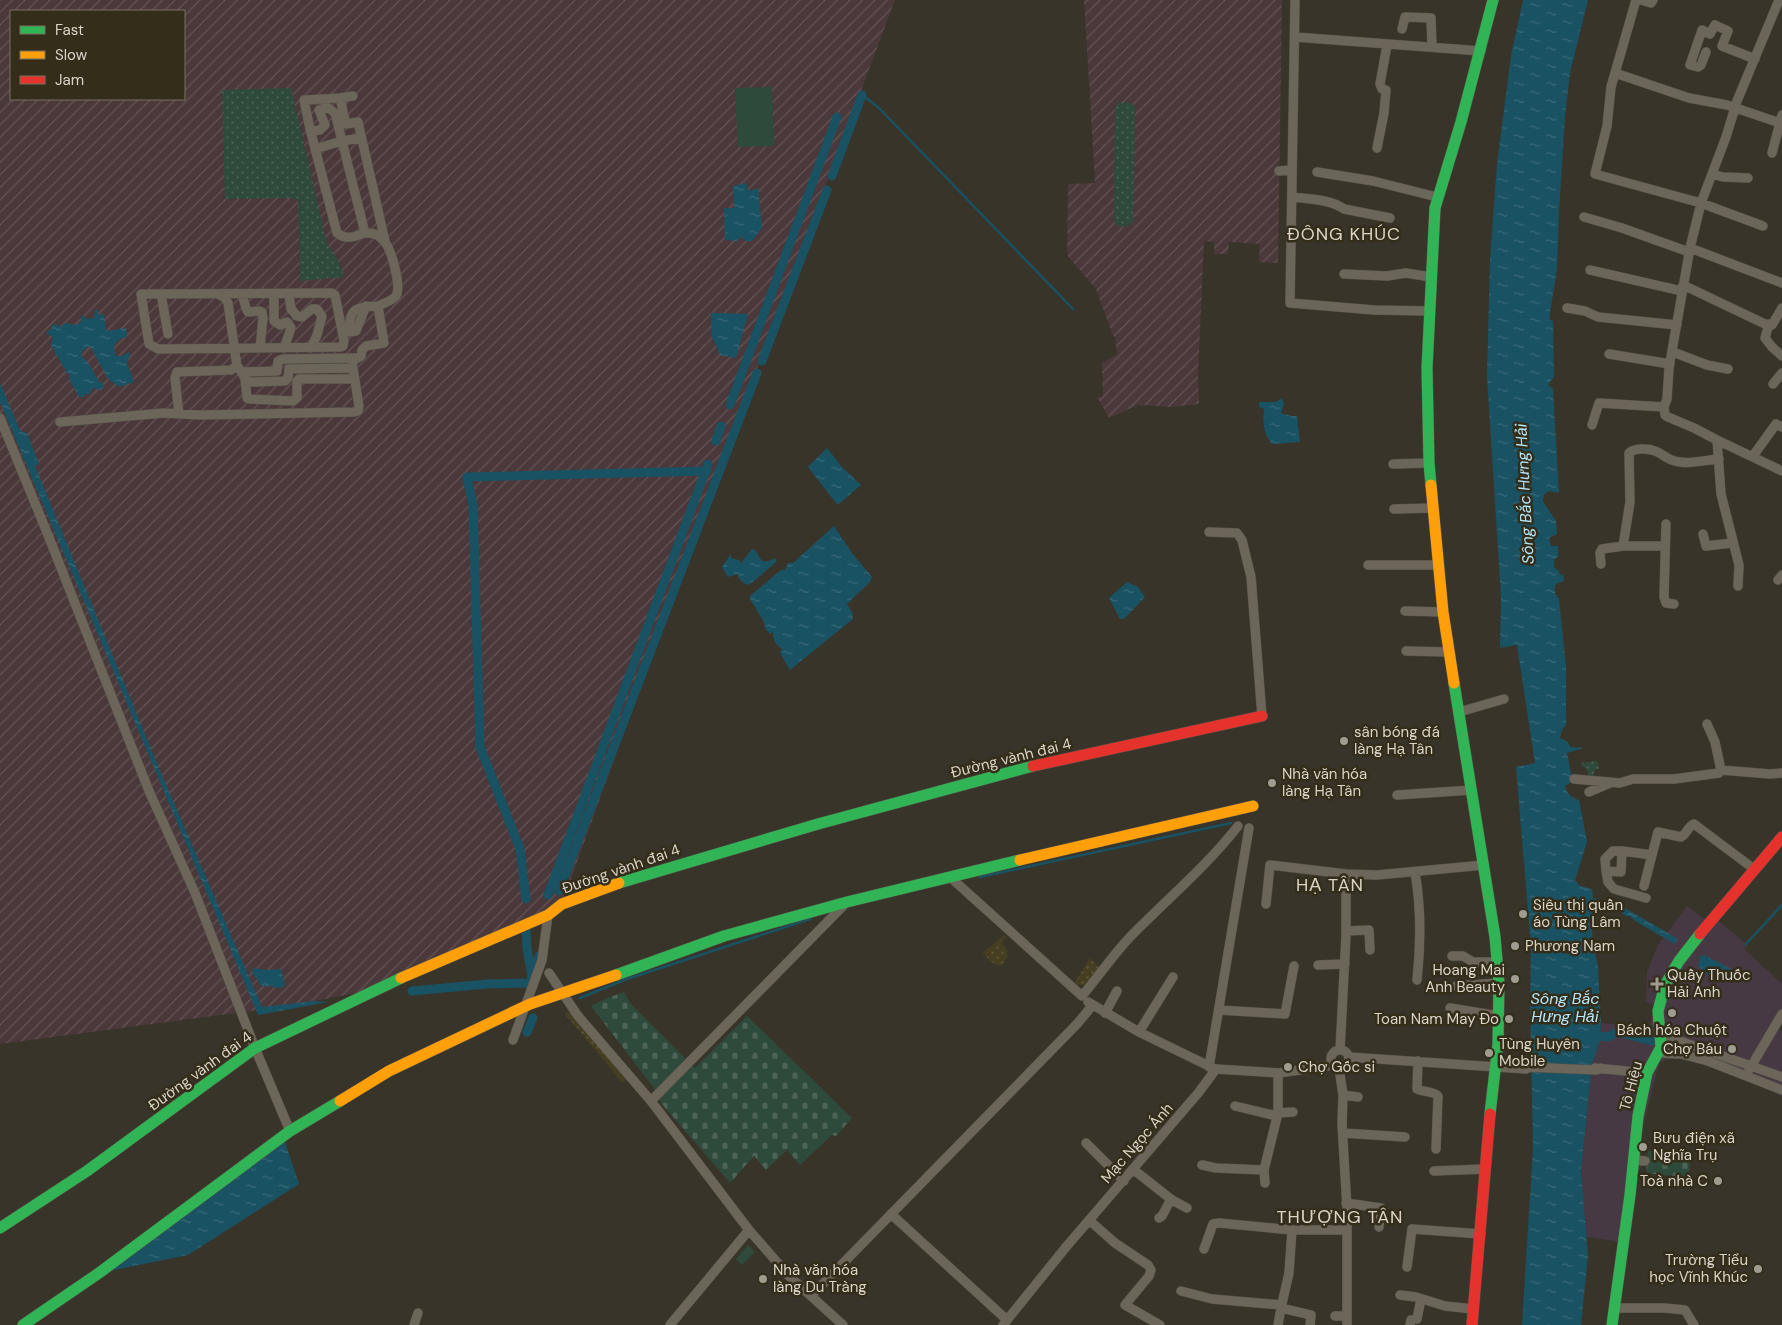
<svg xmlns="http://www.w3.org/2000/svg" width="1782" height="1325" font-family="'DM Sans',sans-serif">
<style>
.commercial{fill:#463944}
.industrial{fill:url(#industrial-furrows);fill-rule:evenodd}
.grass{fill:url(#grass-dots)}
.sand{fill:url(#sand-dots)}
.cemetery{fill:url(#cemetery-stones)}
.park{fill:#2e4a3a}
.water{fill:url(#water-ripples)}
.lines{fill:none;stroke-linecap:round;stroke-linejoin:round}
.stream{stroke:#195263;stroke-width:2.5}
.canal{stroke:#195263;stroke-width:9}
.street-casing{stroke:#545047;stroke-width:10}
.fast-casing{stroke:#545047;stroke-width:12}
.slow-casing{stroke:#545047;stroke-width:12}
.jam-casing{stroke:#545047;stroke-width:12}
.street{stroke:#6c655a;stroke-width:9}
.fast{stroke:#30b455;stroke-width:11}
.slow{stroke:#ff9f0a;stroke-width:11}
.jam{stroke:#e5322d;stroke-width:11}
.poi-dot{fill:#a09c91;stroke:#342d1a;stroke-width:2}
.labels{text-anchor:middle;stroke-width:5;stroke-linejoin:round;paint-order:stroke}
.poi-label{font-size:15px;fill:#d8d4c8;stroke:#342d1a;text-anchor:start}
.street-label{font-size:15px;fill:#d8d4c8;stroke:#342d1a}
.water-label{font-size:16px;font-style:italic;fill:#b4e7fb;stroke:#342d1a}
.quarter-label{font-size:18px;letter-spacing:1px;fill:#d8d4c8;stroke:#342d1a}
</style>
<defs>
<pattern id="industrial-furrows" width="10" height="10" patternUnits="userSpaceOnUse" patternTransform="scale(1.25)"><rect width="10" height="10" fill="#4b383a"/><path d="M-1 1l2-2M0 10L10 0M9 11l2-2" fill="none" stroke="#645455"/></pattern>
<pattern id="grass-dots" width="8" height="8" patternUnits="userSpaceOnUse" patternTransform="scale(1.25)"><rect width="8" height="8" fill="#2e4a3a"/><path d="M2 2h.1M6 6h.1" fill="none" stroke="#4c6355" stroke-width="1.8" stroke-linecap="round"/></pattern>
<pattern id="sand-dots" width="8" height="8" patternUnits="userSpaceOnUse" patternTransform="scale(1.25)"><rect width="8" height="8" fill="#463e20"/><path d="M2 2h.1M6 6h.1" fill="none" stroke="#60593f" stroke-width="1.8" stroke-linecap="round"/></pattern>
<pattern id="cemetery-stones" width="16" height="16" patternUnits="userSpaceOnUse" patternTransform="scale(1.25)"><rect width="16" height="16" fill="#2e4a3a"/><path d="M2 7V4a2 2 0 0 1 4 0v3zM10 15v-3a2 2 0 0 1 4 0v3z" fill="#4c6355"/></pattern>
<pattern id="water-ripples" width="26" height="14" patternUnits="userSpaceOnUse" patternTransform="scale(1.25)"><rect width="26" height="14" fill="#195263"/><path d="M2 4q2-2 4 0t4 0M15 11q2-2 4 0t4 0" fill="none" stroke="#3a6a78"/></pattern>
</defs>
<rect width="100%" height="100%" fill="#38342a"/>
<path class="commercial" d="M1687,906L1703,918L1719,921L1746,944L1748,945L1744,949L1782,984V1020L1776,1026L1782,1032V1096L1712,1065L1684,1059H1666L1659,1063L1640,1139L1641,1168L1637,1171L1629,1243L1586,1237L1581,1171L1592,1064L1600,1041L1601,1023L1623,1025V1027L1648,1032L1655,1005L1646,1002L1647,972L1658,945Z"/>
<path class="industrial" d="M0,0H895L696,532L562,904L376,989L289,1006L0,1044ZM11,11H184V99H11Z
M1084,0H1282L1278,263L1259,262L1260,244L1229,242L1228,254H1214V242L1204,241L1198,377L1199,404L1171,407L1138,405L1109,418L1097,397H1103L1102,363L1117,354L1115,337L1113,336L1096,289L1067,255L1068,184L1095,183Z"/>
<path class="grass" d="M291,88L327,244L338,260L344,277L298,281L300,280L298,200L293,198L225,199L222,90Z
M1128,102L1135,106L1133,221L1128,226L1120,227L1115,223L1114,219L1115,107L1119,103Z
M1597,761L1599,769L1594,770V780L1600,775L1602,781L1589,780L1587,769L1582,766L1581,763Z"/>
<path class="sand" d="M1004,935L1006,937L1001,943C1010,951 1009,957 1001,966C992,965 989,959 983,953Z
M1090,958L1099,967L1098,971L1086,985H1076L1075,982Z
M571,1012L626,1080L622,1082L565,1014Z"/>
<path class="cemetery" d="M624,992L630,1003L695,1068L747,1016L852,1118L836,1136L832,1135L800,1165L787,1150L766,1170L754,1156L730,1183L661,1103L654,1088L591,1006L607,998Z
M1648,1151L1690,1155L1689,1178L1646,1173Z"/>
<path class="park" d="M772,87L774,146L738,147L735,88Z
M748,1245L755,1252L742,1265L736,1259Z"/>
<path class="water" d="M1523,0H1588L1570,73L1565,116L1559,212L1557,269L1549,319L1553,321L1554,377L1548,385L1553,389L1559,493L1549,491L1544,495L1543,501L1556,521L1557,534L1549,538L1551,546H1558V557L1554,560V567L1559,571L1560,575L1563,574L1564,581L1556,584C1553,590 1555,594 1559,599L1566,667V725L1562,730L1560,738L1568,742L1570,747L1583,748L1567,753L1572,778L1570,783L1565,786C1567,794 1572,798 1579,800L1587,842L1575,880L1580,886L1592,889L1593,898L1618,904L1678,939L1675,944L1640,924L1629,916H1626C1622,914 1620,911 1617,909C1606,905 1599,911 1591,917L1593,943L1598,967L1601,1023L1600,1041L1592,1064L1581,1171L1588,1256L1581,1325H1522L1533,1148L1530,1001L1531,947L1516,767L1535,763L1517,645L1500,648L1501,597L1487,376L1490,260L1497,164L1511,56Z
M746,183L747,188L750,191L758,188L762,228L752,241H746L741,237L737,241L725,240L724,208H734L733,186Z
M95,310H98V315L104,314L106,331L126,328L127,337C116,339 111,345 116,356H122L129,352L130,355L127,363L134,382L119,387L108,379L90,346L83,350L81,355L89,364L100,383L102,382L104,386L101,390L92,388L90,394H84L85,397H79L69,379L70,375L65,372L66,369L64,368L51,345L53,338L51,335H47V331L52,329L51,327L53,324L58,325L62,327L64,323L77,325L82,320L80,317L84,316L86,319L94,318Z
M711,313L748,314L736,358L720,355L712,337Z
M0,383L19,428L22,432L27,433L39,464L35,466L158,766L262,1007L314,1001L328,1002L258,1015L0,402Z
M1282,398L1284,404L1281,413L1291,416H1297L1300,442L1272,444C1263,434 1263,422 1264,409L1259,407V402H1276Z
M827,448L842,467L861,485L839,504L836,503L808,467Z
M834,526L852,553L872,577L870,582L847,604L852,612L853,619L790,670L780,653L782,649C775,644 773,640 773,632L770,634L765,628L764,622L750,599V596L781,570H785L788,563H793Z
M752,549L755,550L762,561H769L775,558L777,561L753,582L747,585L741,581L737,574L728,577L722,567L731,554V558L739,560L741,563Z
M1127,582L1138,587L1145,597L1124,619H1120L1109,598Z
M1704,955L1731,969L1728,973L1725,976L1720,974L1713,980L1698,966L1700,959L1699,957Z
M253,968L268,970L281,969L285,986L280,988H274L272,985L267,987L260,985L255,975H252Z
M283,1136L299,1184L188,1255L99,1273Z"/>
<g class="lines">
<path class="stream" d="M860,93L879,108L1073,309
M980,877L1231,823
M1746,944L1782,905
M580,998L627,979L810,919"/>
<path class="canal" d="M832,176L862,95
M762,361L827,190
M730,405L837,117
M716,441L721,426
M559,891L757,373
M548,895L708,464
M526,899L520,849L480,747L473,505L467,477L707,471
M526,930L527,949L531,970
M530,987L532,982L531,970L537,964L539,956
M412,991L487,984L531,983
M527,1032L533,1018
M1590,1035L1609,1037L1617,1032L1652,1041"/>
<g class="street-casing">
<path id="street" d="M1295,0L1290,303L1374,310L1429,311
M1636,0L1611,87L1607,126L1595,174L1701,203L1763,226
M1641,0L1651,3L1653,0
M1402,29L1405,17L1431,18L1432,47
M1295,37L1481,51
M1706,52L1701,65L1698,67L1690,65L1702,30L1710,34L1715,25L1728,31L1722,46L1755,59
M1615,73L1689,98L1727,105L1780,123
M340,98L353,96
M310,129L337,233C346,241 355,236 365,233
M1377,148L1384,113L1386,90L1382,89L1380,84L1387,45
M315,149L342,141L361,138
M1772,153L1782,115
M1279,171L1292,170
M1317,172L1373,181L1437,197
M1712,174L1723,177L1748,178
M1292,197C1308,199 1330,199 1344,209L1390,218
M1584,217L1622,228L1689,252
M1690,248L1782,283
M1590,270L1682,291
M1344,274L1387,276L1406,273L1431,277
M1683,285L1765,324L1772,325L1782,308
M332,293L335,295L344,341L343,346L341,347L158,349L149,344L141,294Z
M161,294L168,334
M242,294L246,308L248,312L259,311L262,312L263,318L260,348
M274,294V321L280,325L287,322L291,328L284,348
M289,294L291,309L297,316L302,317L312,309H317L322,316L317,335L311,348
M366,306L356,331L350,332C348,308 356,307 378,306
M1567,308L1585,311L1598,317L1677,325
M1769,324L1765,338L1772,347L1782,356
M1673,352L1707,365L1728,369
M1609,354L1670,364
M352,358H358L361,356L362,350L366,346L384,343L378,306C384,303 392,301 396,296C402,287 391,247 383,240C378,234 373,233 365,233L335,113L327,107L319,110L325,125L320,130L314,131L310,129L304,100L340,98L346,124L358,122L385,241
M242,372L277,371L278,361L283,359L352,358L353,363
M245,379L247,398L249,399L293,401L297,398V381L299,379H355
M1773,384L1782,373
M179,414L175,378L177,372L231,370L237,366L228,303L225,298L218,294
M0,418L48,535L149,791L195,893L255,1048L290,1131
M60,422L164,413L200,415L353,412L358,411L359,406L353,368L289,369L288,378L285,381L252,382C242,381 244,372 237,366
M1592,425L1599,403L1664,407
M1717,440L1782,471
M1753,456L1776,424L1782,427
M1393,464L1429,463
M1394,509L1433,508
M1666,524L1664,597L1666,603L1674,604
M1209,532L1237,533L1242,540L1251,577L1262,716
M1703,534L1706,546L1732,543
M1665,546H1623L1630,502L1629,453C1634,448 1648,448 1655,451C1664,454 1667,461 1680,462C1692,464 1706,460 1719,459
M1601,564L1600,553L1602,549L1623,546
M1368,565H1439
M1778,580L1782,575
M1738,586L1739,565L1721,494L1717,440L1694,428L1668,417L1665,415L1664,407L1667,399L1669,368L1690,248L1701,203L1726,137L1737,101L1779,0
M1405,611L1443,612
M1406,651L1448,652
M1459,712L1504,699
M1707,724L1715,742L1721,770L1770,774L1782,773
M1574,779L1620,783L1633,779H1674L1719,773L1721,770
M1589,792L1610,783
M1397,795L1472,790
M1606,871L1605,859L1613,851H1622
M1415,872C1421,907 1421,944 1417,980
M950,877L1082,996C1098,977 1113,955 1130,937C1166,900 1206,867 1238,826
M1644,886L1652,855
M1646,898L1614,889L1608,882L1606,871L1621,872L1622,851L1652,855L1658,832L1681,837C1687,834 1687,827 1694,824L1754,869
M1266,904L1270,865L1346,874
M1346,931L1369,930L1370,950
M1452,956H1463L1473,962H1497
M1318,965L1345,964
M549,973L578,1016L651,1101L749,1230L789,1276L843,1325
M1456,986L1499,983
M1088,1002L1139,1032L1213,1068
M1450,1008L1499,1016
M1219,1010L1285,1014L1294,966
M1105,1013L1117,991
M1139,1032L1173,977
M1660,1034L1782,1077
M513,1040L542,960L548,915
M1340,1050L1346,936V874L1377,875L1484,865
M1331 1059a9 9 0 1 1 18 0a9 9 0 1 1-18 0Z
M1659,1053L1681,1054L1708,1061L1782,1090
M1349,1057L1526,1069L1529,1067
M1418,1061L1417,1089C1423,1092 1434,1091 1438,1096L1436,1149
M1209,1067L1249,828
M1524,1067L1597,1070L1601,1068
M1339,1068L1343,1095L1342,1124L1347,1208V1325
M1595,1068L1647,1073
M1749,1070L1782,1014
M1343,1095L1358,1097
M651,1101L845,904
M1235,1106L1272,1115L1278,1113L1293,1112
M1343,1133L1405,1137
M1086,1143L1124,1181
M1633,1160L1645,1161
M1202,1165L1216,1168L1264,1170L1278,1113V1073
M1134,1170L1172,1200L1187,1208
M1264,1170L1265,1183
M1434,1171L1485,1169
M1346,1203L1381,1208L1379,1227
M891,1214L1007,1320
M1159,1218L1162,1216L1171,1199
M1089,1220L1115,1243L1148,1265L1151,1270L1149,1276L1125,1305L1160,1325
M1204,1249L1213,1224L1219,1223L1292,1230
M1407,1267L1412,1229L1481,1234
M1181,1291L1212,1299L1282,1305
M1400,1295L1416,1297L1445,1306L1473,1309
M811,1296L1077,1024L1092,1006
M1614,1308H1664L1685,1310L1694,1325
M1335,1316H1347
M1417,1319L1421,1299
M414,1325L418,1313
M670,1325L749,1230
M1003,1325L1066,1247L1199,1092L1216,1069L1279,1073L1334,1065
M1278,1325L1281,1308
M1310,1325L1311,1315L1281,1308L1289,1273L1292,1230H1347
M1410,1325L1411,1320"/>
</g>
<g class="fast-casing">
<path id="fast" d="M1431,485L1429,463L1427,368L1435,208L1461,122L1493,0
M1454,683L1495,937L1499,983L1498,1044L1490,1114
M619,883L818,824L1033,766
M616,975L724,936L847,902L1020,860
M0,1228L87,1171L255,1048L401,978
M23,1325L99,1273L290,1131L340,1101
M1612,1325L1630,1195L1638,1116L1647,1073L1661,1047L1658,1011L1665,985L1679,961L1700,934"/>
</g>
<g class="slow-casing">
<path id="slow" d="M1431,485L1443,612L1454,683
M1020,860L1253,806
M401,978L548,915L562,904L619,883
M340,1101L389,1071L530,1004L616,975"/>
</g>
<g class="jam-casing">
<path id="jam" d="M1033,766L1262,716
M1700,934L1782,837
M1472,1325L1490,1114"/>
</g>
<use href="#street" class="street"/>
<use href="#fast" class="fast"/>
<use href="#slow" class="slow"/>
<use href="#jam" class="jam"/>
</g>
<g class="poi-dot">
<circle cx="1344" cy="741" r="5"/>
<circle cx="1272" cy="783" r="5"/>
<circle cx="1523" cy="914" r="5"/>
<circle cx="1515" cy="946" r="5"/>
<circle cx="1515" cy="979" r="5"/>
<path d="M1654.5 976.5h5v5h5v5h-5v5h-5v-5h-5v-5h5z"/>
<circle cx="1672" cy="1013" r="5"/>
<circle cx="1509" cy="1019" r="5"/>
<circle cx="1732" cy="1049" r="5"/>
<circle cx="1489" cy="1053" r="5"/>
<circle cx="1288" cy="1067" r="5"/>
<circle cx="1643" cy="1147" r="5"/>
<circle cx="1718" cy="1181" r="5"/>
<circle cx="1758" cy="1269" r="5"/>
<circle cx="763" cy="1279" r="5"/>
</g>
<g class="labels">
<g class="poi-label">
<text x="1354" y="737">sân bóng đá<tspan x="1354" dy="17">làng Hạ Tân</tspan></text>
<text x="1282" y="779">Nhà văn hóa<tspan x="1282" dy="17">làng Hạ Tân</tspan></text>
<text x="1533" y="910">Siêu thị quần<tspan x="1533" dy="17">áo Tùng Lâm</tspan></text>
<text x="1525" y="951">Phương Nam</text>
<text x="1505" y="975" text-anchor="end">Hoang Mai<tspan x="1505" dy="17">Anh Beauty</tspan></text>
<text x="1667" y="980">Quầy Thuốc<tspan x="1667" dy="17">Hải Anh</tspan></text>
<text x="1499" y="1024" text-anchor="end">Toan Nam May Đo</text>
<text x="1672" y="1035" text-anchor="middle">Bách hóa Chuột</text>
<text x="1499" y="1049">Tùng Huyên<tspan x="1499" dy="17">Mobile</tspan></text>
<text x="1722" y="1054" text-anchor="end">Chợ Báu</text>
<text x="1298" y="1072">Chợ Gốc si</text>
<text x="1653" y="1143">Bưu điện xã<tspan x="1653" dy="17">Nghĩa Trụ</tspan></text>
<text x="1708" y="1186" text-anchor="end">Toà nhà C</text>
<text x="1748" y="1265" text-anchor="end">Trường Tiểu<tspan x="1748" dy="17">học Vĩnh Khúc</tspan></text>
<text x="773" y="1275">Nhà văn hóa<tspan x="773" dy="17">làng Du Tràng</tspan></text>
</g>
<g class="street-label">
<text transform="translate(1011 758) rotate(-14)" y="5">Đường vành đai 4</text>
<text transform="translate(621 869) rotate(-19)" y="5">Đường vành đai 4</text>
<text transform="translate(200 1071) rotate(-36)" y="5">Đường vành đai 4</text>
<text transform="translate(1631 1086) rotate(-75)" y="5">Tô Hiệu</text>
<text transform="translate(1137 1143) rotate(-49)" y="5">Mạc Ngọc Ánh</text>
</g>
<g class="water-label">
<text transform="translate(1524 494) rotate(-93)" y="6">Sông Bắc Hưng Hải</text>
<text x="1565" y="1004">Sông Bắc<tspan x="1565" dy="18">Hưng Hải</tspan></text>
</g>
<g class="quarter-label">
<text x="1344" y="240">ĐÔNG KHÚC</text>
<text x="1330" y="891">HẠ TÂN</text>
<text x="1340" y="1223">THƯỢNG TÂN</text>
</g>
</g>
<rect x="10" y="10" width="175" height="90" fill="#342d1a" stroke="#767060"/>
<rect x="20" y="26" width="25" height="8" fill="#30b455" stroke="#767060"/>
<text x="55" y="35" font-size="15" fill="#d8d4c8">Fast</text>
<rect x="20" y="51" width="25" height="8" fill="#ff9f0a" stroke="#767060"/>
<text x="55" y="60" font-size="15" fill="#d8d4c8">Slow</text>
<rect x="20" y="76" width="25" height="8" fill="#e5322d" stroke="#767060"/>
<text x="55" y="85" font-size="15" fill="#d8d4c8">Jam</text>
</svg>
